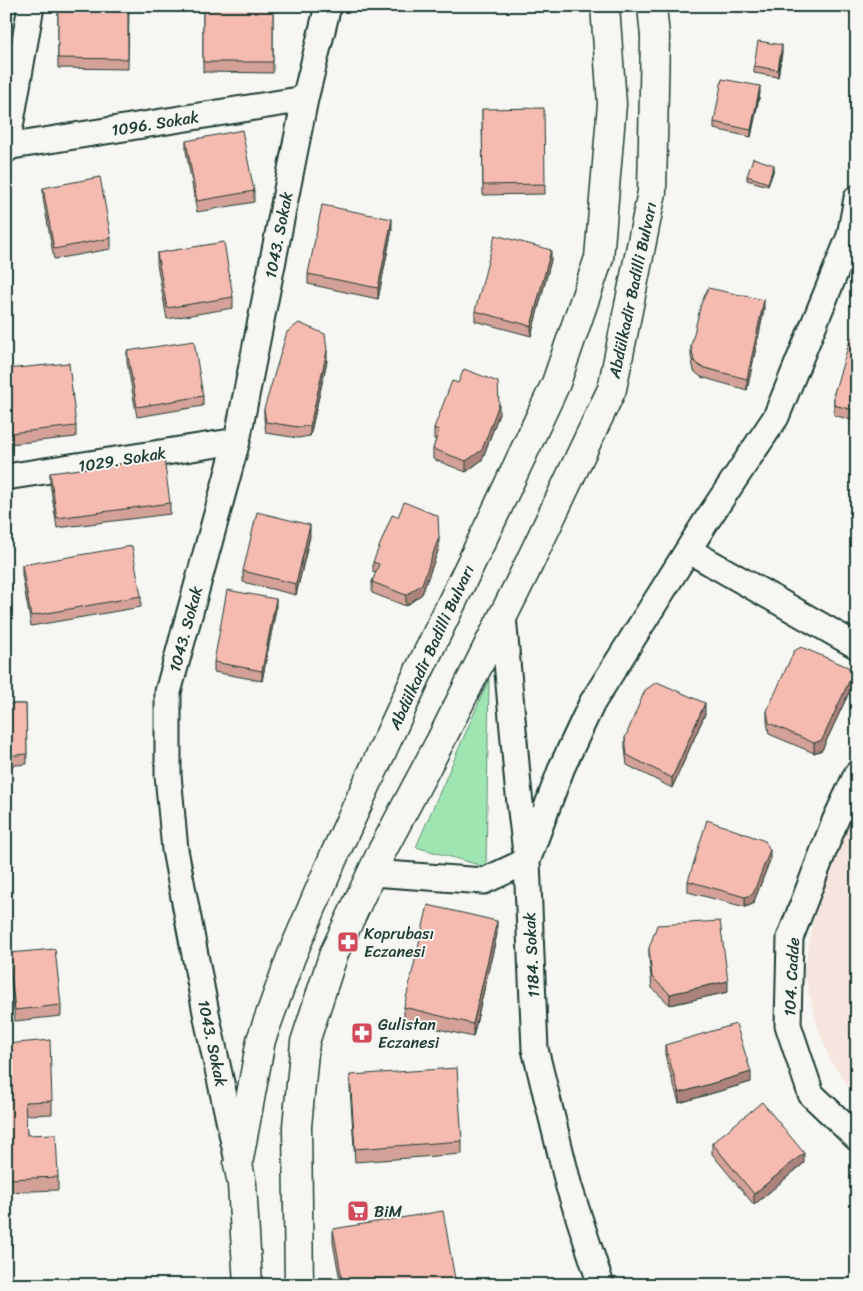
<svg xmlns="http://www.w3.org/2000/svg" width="863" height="1291" font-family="Sriracha,sans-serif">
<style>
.built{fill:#f6e4de}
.green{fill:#9fe5b2;stroke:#5f9173}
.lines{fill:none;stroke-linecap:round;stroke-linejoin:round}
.minor-casing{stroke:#1f3d34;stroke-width:29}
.major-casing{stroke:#1f3d34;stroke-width:31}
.minor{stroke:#f6f6f2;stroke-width:25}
.major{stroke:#f6f6f2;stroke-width:28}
.wall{fill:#d3a197;stroke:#1f3d34}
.shaded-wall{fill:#ac837b;stroke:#1f3d34}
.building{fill:#f5bbb0;stroke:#1f3d34}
.labels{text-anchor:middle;stroke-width:4;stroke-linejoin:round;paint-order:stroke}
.street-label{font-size:16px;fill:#1f3d34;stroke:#f6f6f2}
.poi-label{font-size:16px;fill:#1f3d34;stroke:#f6f6f2;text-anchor:start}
</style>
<rect width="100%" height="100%" fill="#f6f6f2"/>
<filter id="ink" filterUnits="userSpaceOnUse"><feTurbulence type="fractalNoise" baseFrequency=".02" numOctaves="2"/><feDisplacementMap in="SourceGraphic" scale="10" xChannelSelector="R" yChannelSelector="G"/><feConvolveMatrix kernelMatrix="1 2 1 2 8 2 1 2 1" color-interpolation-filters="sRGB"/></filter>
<g filter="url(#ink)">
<path class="built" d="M857,808V1097L830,1060L817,1024L804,972L814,917L836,855Z"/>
<path class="green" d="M489,679L486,867L416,847Z"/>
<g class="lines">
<g class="minor-casing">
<path id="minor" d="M6,147L305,99
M6,150L31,6
M6,477L237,441
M688,550L857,646
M503,616L518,786L527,861L535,1049L569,1187L601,1285
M857,774L835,821L790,938L788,1025L811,1094L857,1138
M372,873L484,881L527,861L562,767L592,703L705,523L776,417L850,236L857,198
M238,1161L208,1023L175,850L168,775V692L237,441L305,99L328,6"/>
</g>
<g class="major-casing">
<path id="major" d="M248,1285L242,1184L238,1164L261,1040L291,957L334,856L416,677L498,507L556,383L599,258L612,104L605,6
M299,1285L297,1126L305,1042L334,953L381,853L441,740L525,572L612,389L652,192L655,37L652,6"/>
</g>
<use href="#minor" class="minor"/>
<use href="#major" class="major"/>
</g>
<path class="wall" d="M58,6H129L128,69L58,68Z
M203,6H273V73L203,72Z
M782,52L778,77L754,73V66Z
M760,93L751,137L714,129V122Z
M482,109L545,184V194L483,195Z
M186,141L254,191V202L197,212L186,151Z
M774,169L768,186L747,180V176Z
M43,188L111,238V249L54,259L43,198Z
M392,229L378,299L308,284V274Z
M157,253L233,297V308L167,319L157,264Z
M551,260L531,336L475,321V311Z
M764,310L747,390L701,377L694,371L691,356V346Z
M857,332V422L834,415V393Z
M127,351L203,396V406L137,417L127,362Z
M327,361L310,436L298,438L266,433L264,419V409Z
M6,369L76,426V437L10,444L6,415Z
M499,414L482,460L466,472L433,459V449L436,440L434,439V428Z
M50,473L170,503V514L57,528L50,483Z
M310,536L296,595L243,582V571Z
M439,548L422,594L406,606L372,593V582L376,573L373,572V562Z
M22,565L141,596V607L31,626L22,575Z
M276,609L262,681L214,672V662Z
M852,686L822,750L814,753L769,734L767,721V711Z
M6,704H26L27,764L6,766Z
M705,714L672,788L627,765L625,748V738Z
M770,860L753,904L745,907L688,892V881Z
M497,934L473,1037L404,1021V1007Z
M649,948L728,992L670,1005L652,988L649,958Z
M9,953L61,1005V1016L15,1021L9,964Z
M6,1044L52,1101V1114L26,1115L27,1135L58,1177V1190L6,1192Z
M665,1045L751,1082L679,1103L665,1055Z
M350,1075L462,1141V1154L355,1162L350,1088Z
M712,1143L804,1163L754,1205L712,1154Z
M333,1229L456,1285H341L333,1243Z"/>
<path class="shaded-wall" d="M782,45V52L778,77V70Z
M760,86V93L751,137V130Z
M774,165V169L768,186V183Z
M392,219V229L378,299V288Z
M551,250V260L531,336V326Z
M764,300V310L747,390V379Z
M327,351V361L310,436V426Z
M499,404V414L482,460L466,472V461Z
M310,525V536L296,595V584Z
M439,537V548L422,594L406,606V595Z
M276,599V609L262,681V671Z
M852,675V686L822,750L814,753V743Z
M705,703V714L672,788V778Z
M770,850V860L753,904L745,907V897Z
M497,921V934L473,1037V1024Z
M728,981V992L670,1005V994Z
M751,1072V1082L679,1103V1093Z
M804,1153V1163L754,1205V1194Z"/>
<path class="building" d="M58,6H128V59L58,58Z
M203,6H273V62H203Z
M758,41L782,45L778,70L754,66Z
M722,79L760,86L751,130L714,122Z
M544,108L545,184L483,185L482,109Z
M242,130L254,191L197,201L186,141Z
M753,158L774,165L768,183L747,176Z
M100,177L111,238L54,249L43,188Z
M322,205L392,219L378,288L308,274Z
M495,235L551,250L531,326L475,311Z
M224,242L233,297L167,308L157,253Z
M708,288L764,300L747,379L701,367L694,361L691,346L701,304Z
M299,323L325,334L327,351L310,426L298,427L266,422L264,409L287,332Z
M857,332V411L834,405V393L850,340Z
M194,341L203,396L137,407L127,351Z
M69,363L76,426L10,433L6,405V369Z
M464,369L498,382L499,404L482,450L466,461L433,449L439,430L434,428L452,381L458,383Z
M164,458L170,503L57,518L50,473Z
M404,502L438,516L439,537L422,584L406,595L372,582L379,564L373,562L392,515L398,517Z
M257,512L310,525L296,584L243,571Z
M132,546L141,596L31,616L22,565Z
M227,590L276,599L262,671L214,662Z
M801,647L848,667L852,675L822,740L814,743L769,723L767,711L794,651Z
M657,682L705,703L672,778L627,755L625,738L645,690Z
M6,704H26L27,754L6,756Z
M707,820L765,841L770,850L753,894L745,897L688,881Z
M428,905L497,921L473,1024L404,1007Z
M720,921L728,981L670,994L652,977L649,948L657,925Z
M55,949L61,1005L15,1010L9,953Z
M736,1024L751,1072L679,1093L665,1045Z
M50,1040L52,1101L25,1102L27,1135L56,1134L58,1177L6,1179V1044Z
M457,1068L462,1141L355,1149L350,1075Z
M762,1102L804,1153L754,1194L712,1143Z
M443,1211L456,1285H343L333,1229Z"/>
</g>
<defs>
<g id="pharmacy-square" transform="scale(1.125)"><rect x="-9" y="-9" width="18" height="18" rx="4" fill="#d1495b" stroke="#f6f6f2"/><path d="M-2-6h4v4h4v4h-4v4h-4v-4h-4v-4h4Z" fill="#fff"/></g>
<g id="supermarket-square" transform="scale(1.125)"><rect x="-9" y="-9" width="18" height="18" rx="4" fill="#d1495b" stroke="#f6f6f2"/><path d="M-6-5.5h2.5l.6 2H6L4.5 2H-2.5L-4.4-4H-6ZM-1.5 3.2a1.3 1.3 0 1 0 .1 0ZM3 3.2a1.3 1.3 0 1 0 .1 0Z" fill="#fff"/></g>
</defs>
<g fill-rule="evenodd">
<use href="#pharmacy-square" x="348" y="942"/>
<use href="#pharmacy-square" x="362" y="1033"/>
<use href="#supermarket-square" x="358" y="1211"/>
</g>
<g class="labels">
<g class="street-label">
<text transform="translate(155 123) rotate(-9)" y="6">1096. Sokak</text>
<text transform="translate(278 235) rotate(-79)" y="6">1043. Sokak</text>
<text transform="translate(632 290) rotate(-78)" y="6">Abdülkadir Badilli Bulvarı</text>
<text transform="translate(122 459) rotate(-9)" y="6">1029. Sokak</text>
<text transform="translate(185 629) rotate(-75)" y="6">1043. Sokak</text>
<text transform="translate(431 647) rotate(-65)" y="6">Abdülkadir Badilli Bulvarı</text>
<text transform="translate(531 955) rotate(-93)" y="6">1184. Sokak</text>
<text transform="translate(791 977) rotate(-87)" y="6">104. Cadde</text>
<text transform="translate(213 1043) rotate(78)" y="6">1043. Sokak</text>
</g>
<g class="poi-label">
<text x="364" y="939">Koprubası<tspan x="364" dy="18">Eczanesi</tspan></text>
<text x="378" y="1030">Gulistan<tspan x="378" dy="18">Eczanesi</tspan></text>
<text x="374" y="1217">BiM</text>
</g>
</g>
<rect width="863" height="1291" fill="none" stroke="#f6f6f2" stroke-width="25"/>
<rect x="12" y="12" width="838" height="1266" fill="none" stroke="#1f3d34" stroke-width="2" filter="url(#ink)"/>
</svg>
